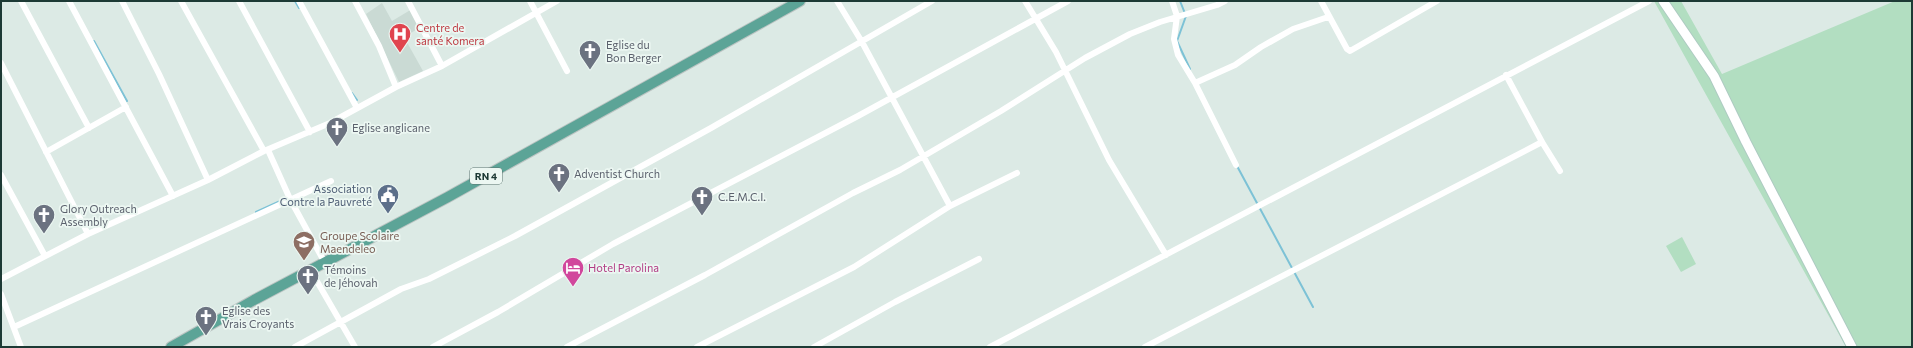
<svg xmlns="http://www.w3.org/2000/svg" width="1913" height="348" font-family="Commissioner,sans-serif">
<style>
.built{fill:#cadad4}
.green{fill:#b2dec1}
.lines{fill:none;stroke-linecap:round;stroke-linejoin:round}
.stream{stroke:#7dc2d6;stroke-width:2}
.secondary-casing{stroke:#aecbc2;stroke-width:11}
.primary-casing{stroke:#bbc4c2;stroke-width:12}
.minor{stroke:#fff;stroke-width:6}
.secondary{stroke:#fff;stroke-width:9}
.primary{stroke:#5ca497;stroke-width:10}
.labels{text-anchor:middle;stroke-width:3.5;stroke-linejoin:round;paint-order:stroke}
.shield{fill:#ecf7f2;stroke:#5b736e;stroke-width:1}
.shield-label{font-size:10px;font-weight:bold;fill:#1d3a35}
.health-label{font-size:11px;fill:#be3a42;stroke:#ecf7f2;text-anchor:start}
.worship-label{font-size:11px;fill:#5b616d;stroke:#ecf7f2;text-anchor:start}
.service-label{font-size:11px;fill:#4e5e75;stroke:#ecf7f2;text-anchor:end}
.education-label{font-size:11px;fill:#785e54;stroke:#ecf7f2;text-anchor:start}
.hotel-label{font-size:11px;fill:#b23c85;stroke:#ecf7f2;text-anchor:start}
</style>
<rect width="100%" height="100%" fill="#dceae5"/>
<path class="built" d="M382,3L392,21L412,9L421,27L404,37L423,71L399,82L366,14Z"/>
<path class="green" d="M1654,1H1681L1722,74L1895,1H1912V347H1846Z
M1682,237L1696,264L1681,272L1666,246Z"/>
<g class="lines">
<path class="stream" d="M295,1L299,8
M1180,1L1186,16L1177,41L1190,69
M94,41L127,101
M352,93L357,100
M1237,166L1313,307
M256,212L289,197"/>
<g class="secondary-casing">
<path id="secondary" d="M1663,1L1714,76L1746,142L1852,347"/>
</g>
<g class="primary-casing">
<path id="primary" d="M171,347L254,300L448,197L800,1"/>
</g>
<path class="minor" d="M21,1L89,128
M69,1L173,196
M122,1L159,74L208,180
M181,1L264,151
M239,1L310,132
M299,1L357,108
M355,1L379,46L396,87
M408,1L442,66
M530,1L567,71
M837,1L862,42L950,206
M1025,1L1056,52L1109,160L1166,255
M1172,1L1177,16L1174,39L1178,55L1195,83L1236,165
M1321,1L1347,49L1350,51L1437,1
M1,63L88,234
M1195,83L1235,65L1261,47L1293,29L1328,17
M1542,142L1560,171
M268,150L290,199L325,263
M46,152L126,107
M1,175L45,256
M311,271L355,347
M1,279L88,234L208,180L264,151L330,123L396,87L442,66L557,1
M1,294L21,347
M14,327L331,181
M295,347L401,289L429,279L515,236L711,128L932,1
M433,347L498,312L613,244L858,116L1068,1
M567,347L705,275L853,193L900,170L1001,111L1085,58L1130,34L1160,22L1217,5L1225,1
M697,347L854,267L950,206L1017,173
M814,347L895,302L979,259
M990,347L1649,1
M1145,347L1542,142L1506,75"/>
<use href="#secondary" class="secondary"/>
<use href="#primary" class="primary"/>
</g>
<defs>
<g id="hospital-pin" transform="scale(1.15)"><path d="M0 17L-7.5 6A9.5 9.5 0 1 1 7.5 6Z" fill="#e0444e" stroke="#ecf7f2"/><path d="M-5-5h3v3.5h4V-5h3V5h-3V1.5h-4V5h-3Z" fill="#fff"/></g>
<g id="church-pin" transform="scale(1.15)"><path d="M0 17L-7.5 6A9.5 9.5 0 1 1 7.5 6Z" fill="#6b7280" stroke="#ecf7f2"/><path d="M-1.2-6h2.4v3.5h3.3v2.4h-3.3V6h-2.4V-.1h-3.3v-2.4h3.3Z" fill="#fff"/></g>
<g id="civic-pin" transform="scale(1.15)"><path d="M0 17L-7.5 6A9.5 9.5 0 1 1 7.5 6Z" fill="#5c6f8a" stroke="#ecf7f2"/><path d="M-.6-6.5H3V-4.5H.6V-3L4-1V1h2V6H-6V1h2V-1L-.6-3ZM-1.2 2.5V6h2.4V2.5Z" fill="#fff"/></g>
<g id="school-pin" transform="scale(1.15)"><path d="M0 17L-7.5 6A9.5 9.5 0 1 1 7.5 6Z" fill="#8d6e63" stroke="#ecf7f2"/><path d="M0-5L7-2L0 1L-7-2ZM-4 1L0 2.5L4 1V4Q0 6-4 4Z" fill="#fff"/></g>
<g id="hotel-pin" transform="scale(1.15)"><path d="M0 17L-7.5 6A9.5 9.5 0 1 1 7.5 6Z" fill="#d1479c" stroke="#ecf7f2"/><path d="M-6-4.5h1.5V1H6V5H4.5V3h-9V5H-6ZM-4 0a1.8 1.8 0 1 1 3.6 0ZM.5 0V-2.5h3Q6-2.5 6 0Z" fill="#fff"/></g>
</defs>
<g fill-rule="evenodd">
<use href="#hospital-pin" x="400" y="34"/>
<use href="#church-pin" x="590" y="51"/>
<use href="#church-pin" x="337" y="128"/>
<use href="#church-pin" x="559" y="174"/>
<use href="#civic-pin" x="388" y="195"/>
<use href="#church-pin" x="702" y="197"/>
<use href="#church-pin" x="44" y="215"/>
<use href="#school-pin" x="304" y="242"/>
<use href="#hotel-pin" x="573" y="268"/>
<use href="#church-pin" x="308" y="276"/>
<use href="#church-pin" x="206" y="317"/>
</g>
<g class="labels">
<rect class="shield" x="470" y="168" width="32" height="16" rx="3"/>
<g class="shield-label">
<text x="486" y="180">RN 4</text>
</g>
<g class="health-label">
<text x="416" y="32">Centre de<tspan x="416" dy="13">santé Komera</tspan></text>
</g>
<g class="worship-label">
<text x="606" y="49">Eglise du<tspan x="606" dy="13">Bon Berger</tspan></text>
<text x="352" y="132">Eglise anglicane</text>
<text x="574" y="178">Adventist Church</text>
<text x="718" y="201">C.E.M.C.I.</text>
<text x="60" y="213">Glory Outreach<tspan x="60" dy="13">Assembly</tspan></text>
<text x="324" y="274">Témoins<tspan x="324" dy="13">de Jéhovah</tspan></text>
<text x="222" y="315">Eglise des<tspan x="222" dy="13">Vrais Croyants</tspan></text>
</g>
<g class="service-label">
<text x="372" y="193">Association<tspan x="372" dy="13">Contre la Pauvreté</tspan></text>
</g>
<g class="education-label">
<text x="320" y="240">Groupe Scolaire<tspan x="320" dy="13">Maendeleo</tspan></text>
</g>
<g class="hotel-label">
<text x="588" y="272">Hotel Parolina</text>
</g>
</g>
<rect width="1913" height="348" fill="none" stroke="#1d3a35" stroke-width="4"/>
</svg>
